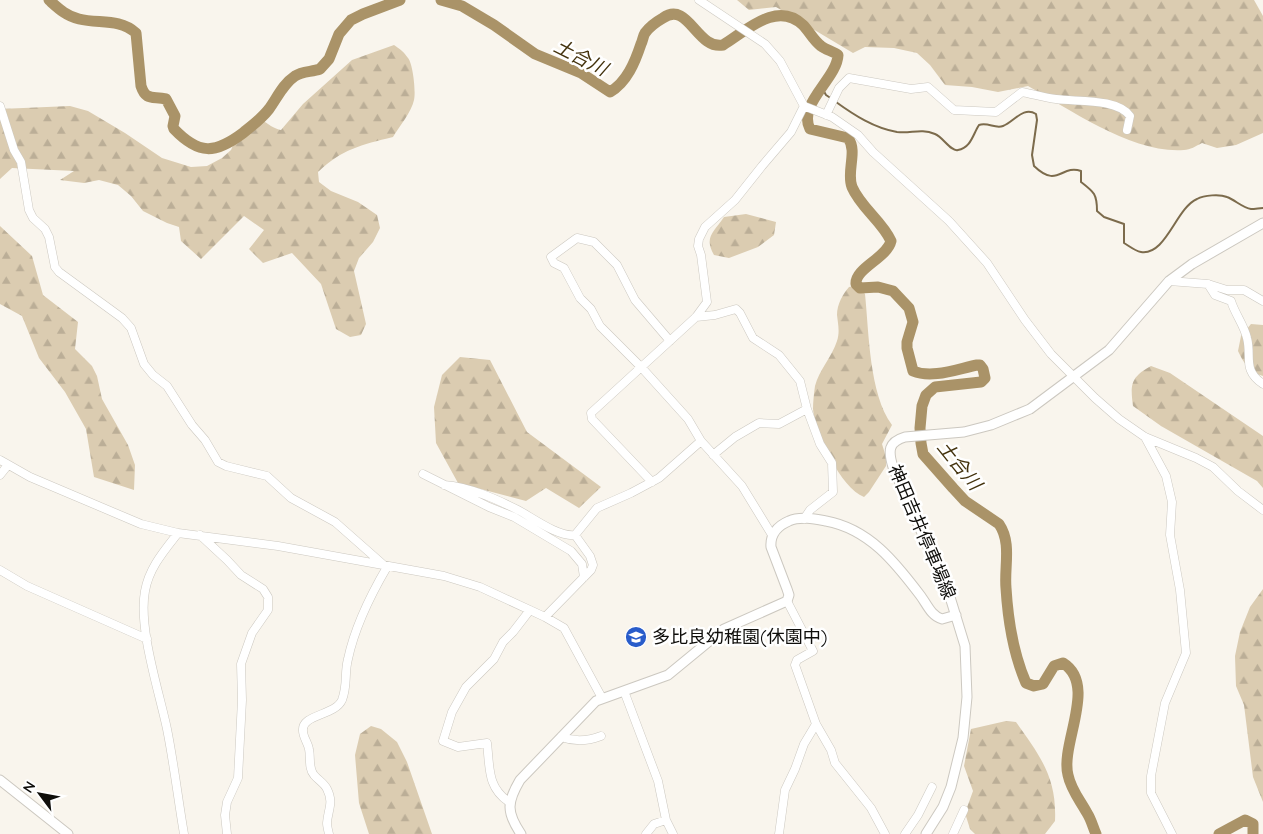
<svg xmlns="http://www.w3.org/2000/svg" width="1263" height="834" font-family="Quicksand,'Noto Sans JP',sans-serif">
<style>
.forest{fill:url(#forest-firs)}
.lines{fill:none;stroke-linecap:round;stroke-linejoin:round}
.stream{stroke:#7c6b4c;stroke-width:2}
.river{stroke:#aa9368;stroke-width:11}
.minor-casing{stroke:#ccc8c0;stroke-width:9}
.major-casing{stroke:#ccc8c0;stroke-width:11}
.minor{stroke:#fff;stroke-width:8}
.major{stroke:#fff;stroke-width:9}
.labels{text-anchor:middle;stroke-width:5;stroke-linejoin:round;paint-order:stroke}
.street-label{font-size:18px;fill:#0f0e0b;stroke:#fff}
.poi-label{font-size:18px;fill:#0f0e0b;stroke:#fff;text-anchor:start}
.water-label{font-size:19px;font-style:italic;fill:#44330e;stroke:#fff}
</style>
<defs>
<pattern id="forest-firs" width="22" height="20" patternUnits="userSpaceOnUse" patternTransform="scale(1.25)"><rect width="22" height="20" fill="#dbccb1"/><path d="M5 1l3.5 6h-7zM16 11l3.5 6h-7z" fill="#bbae97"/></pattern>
</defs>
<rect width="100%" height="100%" fill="#f9f5ed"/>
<path class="forest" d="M737,0H1254L1263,16V133L1236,145L1217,148L1202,143C1196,146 1190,150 1184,150C1133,154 1071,110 1028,86L998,92L972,87L945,85L930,65L917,53L894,48L865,47L853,53L776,7L749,10Z
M394,45C400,49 404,52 408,58C413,64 416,92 414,100C412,111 399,127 393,137C361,145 342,149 318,172L319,182L331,191L358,202L377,215L380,228L373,242L359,258L354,271L366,324L361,335L350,337L336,329L321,284L292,253L263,263L249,249L264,230L244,216L201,259L181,241L179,227L167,223L143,211L131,196L118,185L99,180L84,183L60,180L74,171L12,168L0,179V109L70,106L88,111L125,133L162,158L191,167L207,166L222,158L231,150L241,127L253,118C268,120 268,127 281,130L303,104L352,60Z
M746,214L776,222L774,235L758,247L729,258L714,255C704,237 713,233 724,217Z
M0,226L32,256L43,295L78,322L75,349L92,366L97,376L102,399L128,445L135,465L134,490L94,477L86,429L65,392L39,358L22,316L0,304Z
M859,285L865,294C869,332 869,394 892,425L882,444L886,457V466L869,492L864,497C841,488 815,434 813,409C813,402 814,393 815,386C819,370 832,357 837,341C840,332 838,324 837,315C837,304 843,294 849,287Z
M1251,324L1263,325V376C1250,373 1243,362 1238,351L1241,336Z
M460,357L490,360L527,432L601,487L579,508L546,488L526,501L458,483L436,443L434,407L442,375Z
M1151,366L1170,373L1263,436V488L1257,481L1161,426L1133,406C1130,384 1131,377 1151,366Z
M1263,589V802L1253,777L1244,705L1236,686L1235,656L1240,632L1250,607Z
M1006,721L1016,722C1040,756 1057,777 1055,821L1045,834H975L970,829L965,813L973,791L964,766L971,729Z
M371,726L381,729L397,742L407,762L432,834H369L359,803L355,755L360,734Z"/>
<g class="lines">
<path class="stream" d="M822,88L826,95L832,99
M836,102C854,115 874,128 897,132C911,134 920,128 935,134C943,137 951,152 958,150C971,148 973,134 979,125C988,122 995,129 1003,126C1014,122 1023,106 1036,114L1037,120L1032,155L1034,166C1058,189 1061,164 1081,171V182C1094,192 1097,194 1097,211L1104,217L1124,224V243C1129,246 1135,251 1141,252C1166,256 1176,208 1197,199C1204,195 1220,194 1227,197C1235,200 1243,208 1251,209C1255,209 1260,208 1263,208"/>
<path class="river" d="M49,0C58,8 66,16 79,19C99,24 119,18 136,33L141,86C146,101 152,96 166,99L175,116L173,126L174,129C199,155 215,154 243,133C252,126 262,118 269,109C277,98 283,84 295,76C302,71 312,72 320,69L329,59L339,34L351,20L363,14L400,0
M441,0L462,6L494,25L535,54L581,73L610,92C627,82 635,62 641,44C643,40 643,36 645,33C650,26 656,22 663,18C688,0 697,50 723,45C746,31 777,0 803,25C809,31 813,40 821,46C826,50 833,51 838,55C837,79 797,104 810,129L848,138C858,151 846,172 852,187C861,208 882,221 891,241C887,258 855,268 856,284L860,288L878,287L893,291L909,308L913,322L907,342V348L913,371C932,379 957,369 977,365H980L983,369L985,378L981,382L935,387L926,395L922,406L920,428L921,443L923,454L953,488L965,501L999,524C1012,543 1004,567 1006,588C1008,621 1013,653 1026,683L1034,686L1043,684L1054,666L1063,663C1098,685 1060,744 1068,775C1071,790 1080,800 1087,813C1091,819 1093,827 1096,834
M1219,834L1245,820L1253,824V834"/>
<g class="minor-casing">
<path id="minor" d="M699,0L765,44L780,61L804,106L832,117L858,135L873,152L949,221L987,263L1025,320L1051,354L1095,398L1119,419L1145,437L1196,458L1213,467L1238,491L1263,510
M0,106L14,150L21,162L29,210L33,218L45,229L49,237L55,267L59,272L122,318L131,328L144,364L153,375L167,386L192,425L205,440L218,462L226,466L267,476L291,498L335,522L386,567
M826,115L839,88L849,78L911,89L928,87L954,110L996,112L1022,92C1033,94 1045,98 1056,99C1077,102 1117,98 1130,116L1127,130
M1169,281L1208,284L1227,290H1244L1263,301
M1208,284L1215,295L1231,301C1235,314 1244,325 1247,338C1252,357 1242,370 1263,384
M696,317L715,315L736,309L740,313L753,338L779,355L800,381L807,409L820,444L832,463L833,492L810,510L804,519
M670,341L635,300L617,265L594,242L577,238L551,257L554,263L564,268L580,298L591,309L600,326L642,368L688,419L701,441L742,486L772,535
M1145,437L1166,476L1172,502L1170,535L1180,590L1186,653L1165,703L1151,776V793L1172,834
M713,455L735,437L759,423L779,424L807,409
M0,460L30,477L141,524L178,533L278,546L444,576L480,587L545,617L564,628L602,698
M423,474L489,507L514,517L571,551L582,564L584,577
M0,475L8,465
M652,482L592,419L591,413L696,317L707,302L701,255L698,246L699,239L705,227L735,200L762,166L791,132L804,106
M444,485C470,487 496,499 518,510C533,518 558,537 575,535L597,508L631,493L659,478L701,441
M178,533C164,551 149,568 145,591C138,628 159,691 167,729C174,764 178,799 184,834
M200,535L227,560L241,575L263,589L268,597V610L252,633L241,664L242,700L238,778L227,802L225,815L227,834
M0,570L27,586L147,639
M787,601L813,651L797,660L795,665L816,724L831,750L835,763L871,808L885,834
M545,617L591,570L593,565L590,556L575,535
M624,691L658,781L666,820L673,834
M561,737C575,742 588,741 601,736
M509,802C487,787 490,768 487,743L458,747L443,741L452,712L466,687L494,659L503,642L513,632L530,610
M329,834C328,830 327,826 327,823C328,809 334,803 327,789C324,783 318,780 314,775C308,768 311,758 309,749C308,743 303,737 303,731C301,714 335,716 342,700C348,684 344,674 348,659C355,626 370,596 387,567
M646,834L654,824L666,820
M779,834L785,790L795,769L804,744L816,724
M905,834L918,815L932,787
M953,834L964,810"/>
</g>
<g class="major-casing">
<path id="major" d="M0,780L68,834
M521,834C506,812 507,802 520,780L596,701L668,675L724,629L787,601L789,595L787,589L771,547C770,535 777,526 789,521C800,516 815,519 826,521C869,529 895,562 920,595C927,604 931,616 942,619L956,615
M926,834L943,807L951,787L963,738L967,697L965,646L950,597L893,467C888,451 888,442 905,437L964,432L991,425L1030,409L1109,350L1169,281L1192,264L1263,223"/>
</g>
<use href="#minor" class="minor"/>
<use href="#major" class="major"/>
</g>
<defs>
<g id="school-disc" transform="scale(1.125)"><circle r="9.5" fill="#295cca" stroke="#fff"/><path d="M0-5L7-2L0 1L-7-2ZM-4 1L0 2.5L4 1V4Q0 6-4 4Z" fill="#fff"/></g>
</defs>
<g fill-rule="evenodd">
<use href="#school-disc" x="636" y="637"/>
</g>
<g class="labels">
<g class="street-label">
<text transform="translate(922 532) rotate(67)" y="6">神田吉井停車場線</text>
</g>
<g class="poi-label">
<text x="652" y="643">多比良幼稚園(休園中)</text>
</g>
<g class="water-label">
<text transform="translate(581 57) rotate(27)" y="7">土合川</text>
<text transform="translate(960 465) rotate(51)" y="7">土合川</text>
</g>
</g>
<g transform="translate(40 794) rotate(302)" stroke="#ffffff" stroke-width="4" paint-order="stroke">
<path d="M0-4L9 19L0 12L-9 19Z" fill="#0f0e0b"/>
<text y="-8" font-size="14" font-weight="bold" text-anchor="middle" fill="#0f0e0b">N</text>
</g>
</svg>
